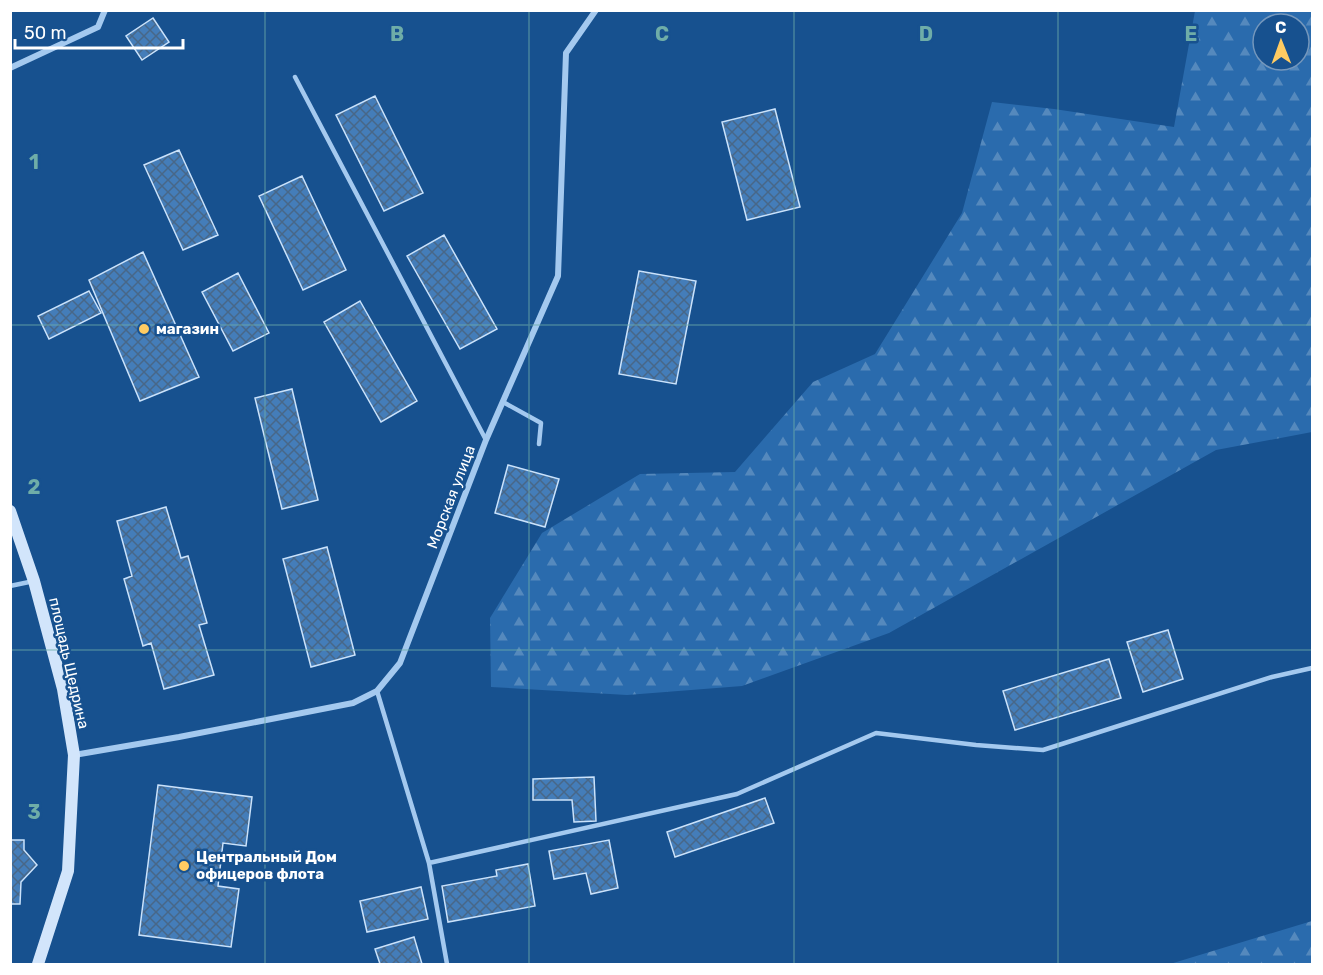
<svg xmlns="http://www.w3.org/2000/svg" width="1323" height="975" font-family="Rubik,sans-serif">
<style>
.forest{fill:url(#forest-firs);fill-rule:evenodd}
.building{fill:url(#building-cross-hatch);stroke:#cae2fb;stroke-width:1.5}
.lines{fill:none;stroke-linecap:round;stroke-linejoin:round}
.lane{stroke:#a4c9ef;stroke-width:4.5}
.street{stroke:#a4c9ef;stroke-width:6}
.secondary{stroke:#d2e5fb;stroke-width:12}
.grid{fill:none;stroke:#6fada8;stroke-width:1.5;stroke-opacity:0.55}
.poi-dot{fill:#ffcb62;stroke:#17518f;stroke-width:2}
.labels{text-anchor:middle;stroke-width:5;stroke-linejoin:round;paint-order:stroke}
.poi-label{font-size:15px;font-weight:bold;fill:#fff;stroke:#17518f;text-anchor:start}
.street-label{font-size:15px;fill:#fff;stroke:#17518f}
.grid-label{font-size:20px;text-anchor:middle;font-weight:bold;fill:#6fada8;stroke:#17518f;stroke-width:5;stroke-linejoin:round;paint-order:stroke}
</style>
<defs>
<pattern id="forest-firs" width="22" height="20" patternUnits="userSpaceOnUse" patternTransform="scale(1.5)"><rect width="22" height="20" fill="#2a6bad"/><path d="M5 1l3.5 6h-7zM16 11l3.5 6h-7z" fill="#5589bd"/></pattern>
<pattern id="building-cross-hatch" width="8" height="8" patternUnits="userSpaceOnUse" patternTransform="scale(1.5)"><rect width="8" height="8" fill="#447db9"/><path d="M0 0l8 8M0 8l8-8" fill="none" stroke="#486788"/></pattern>
</defs>
<rect width="100%" height="100%" fill="#17518f"/>
<path class="forest" d="M1195,11H1312V432L1216,450L889,633L742,686L627,695L491,687L490,618L542,533L640,474L735,472L813,382L875,354L962,213L992,102L1054,109L1174,127ZM1263,24H1299V60H1263Z
M1312,921V964H1170Z"/>
<path class="building" d="M153,18L169,42L142,60L126,36Z
M375,96L423,193L384,211L336,115Z
M775,109L800,207L747,220L722,122Z
M179,150L218,235L183,250L144,165Z
M302,176L346,270L303,290L259,196Z
M444,235L497,329L460,349L407,256Z
M143,252L199,377L140,401L89,280Z
M639,271L696,281L676,384L619,374Z
M238,273L269,333L233,351L202,292Z
M89,291L101,313L49,339L38,316Z
M360,301L417,401L381,422L324,322Z
M292,389L318,500L282,509L255,398Z
M508,465L559,479L545,527L495,513Z
M166,507L181,558L188,556L207,623L199,625L214,675L164,689L151,643L143,646L124,579L132,576L117,521Z
M327,547L355,655L311,667L283,559Z
M1168,630L1183,679L1143,692L1127,642Z
M1109,659L1121,698L1015,730L1003,691Z
M594,777L596,821L574,822L572,800H533V779Z
M158,785L252,797L246,846L223,843L218,886L239,889L231,947L139,935Z
M765,798L774,823L675,857L667,832Z
M10,840H24V850L37,865L21,882L20,904H10Z
M609,840L618,888L591,894L586,873L554,879L549,851Z
M528,864L535,906L448,922L442,886L497,876L496,870Z
M421,887L428,919L367,932L360,901Z
M414,937L422,964H380L375,949Z"/>
<g class="lines">
<path class="lane" d="M295,77L486,440
M503,402L541,423L539,444
M10,586L34,581
M377,691L429,863L737,794L876,733L976,745L1043,750L1272,677L1312,668
M429,863L447,964"/>
<path class="street" d="M10,68L98,27L105,10
M74,755L179,737L353,703L377,691L400,663L486,440L558,276L566,53L596,10"/>
<path class="secondary" d="M10,511L34,581L63,689L74,755L68,871L38,964"/>
</g>
<path class="grid" d="M265,10V964M529,10V964M794,10V964M1058,10V964M10,325H1312M10,650H1312"/>
<g class="poi-dot">
<circle cx="144" cy="329" r="6"/>
<circle cx="184" cy="866" r="6"/>
</g>
<g class="labels">
<g class="poi-label">
<text x="156" y="334">магазин</text>
<text x="196" y="862">Центральный Дом<tspan x="196" dy="17">офицеров флота</tspan></text>
</g>
<g class="street-label">
<text transform="translate(451 497) rotate(-69)" y="5">Морская улица</text>
<text transform="translate(69 663) rotate(77)" y="5">площадь Щедрина</text>
</g>
</g>
<g class="grid-label">
<text x="397" y="41">B</text>
<text x="662" y="41">C</text>
<text x="926" y="41">D</text>
<text x="1191" y="41">E</text>
<text x="34" y="169">1</text>
<text x="34" y="494">2</text>
<text x="34" y="819">3</text>
</g>
<rect width="1323" height="975" fill="none" stroke="#ffffff" stroke-width="24"/>
<g transform="translate(1281 42) rotate(359)"><circle r="28" fill="#17518f" stroke="#7497bc" stroke-width="1.5"/>
<path d="M0-4.5L10 22L0 15L-10 22Z" fill="#ffcb62"/>
<text y="-9" font-size="16" font-weight="bold" text-anchor="middle" fill="#ffffff">С</text>
</g>
<path d="M15 39v9h168v-9" fill="none" stroke="#ffffff" stroke-width="3"/>
<text x="24" y="39" font-size="18" fill="#ffffff" stroke="#17518f" stroke-width="4.5" paint-order="stroke">50 m</text>
</svg>
